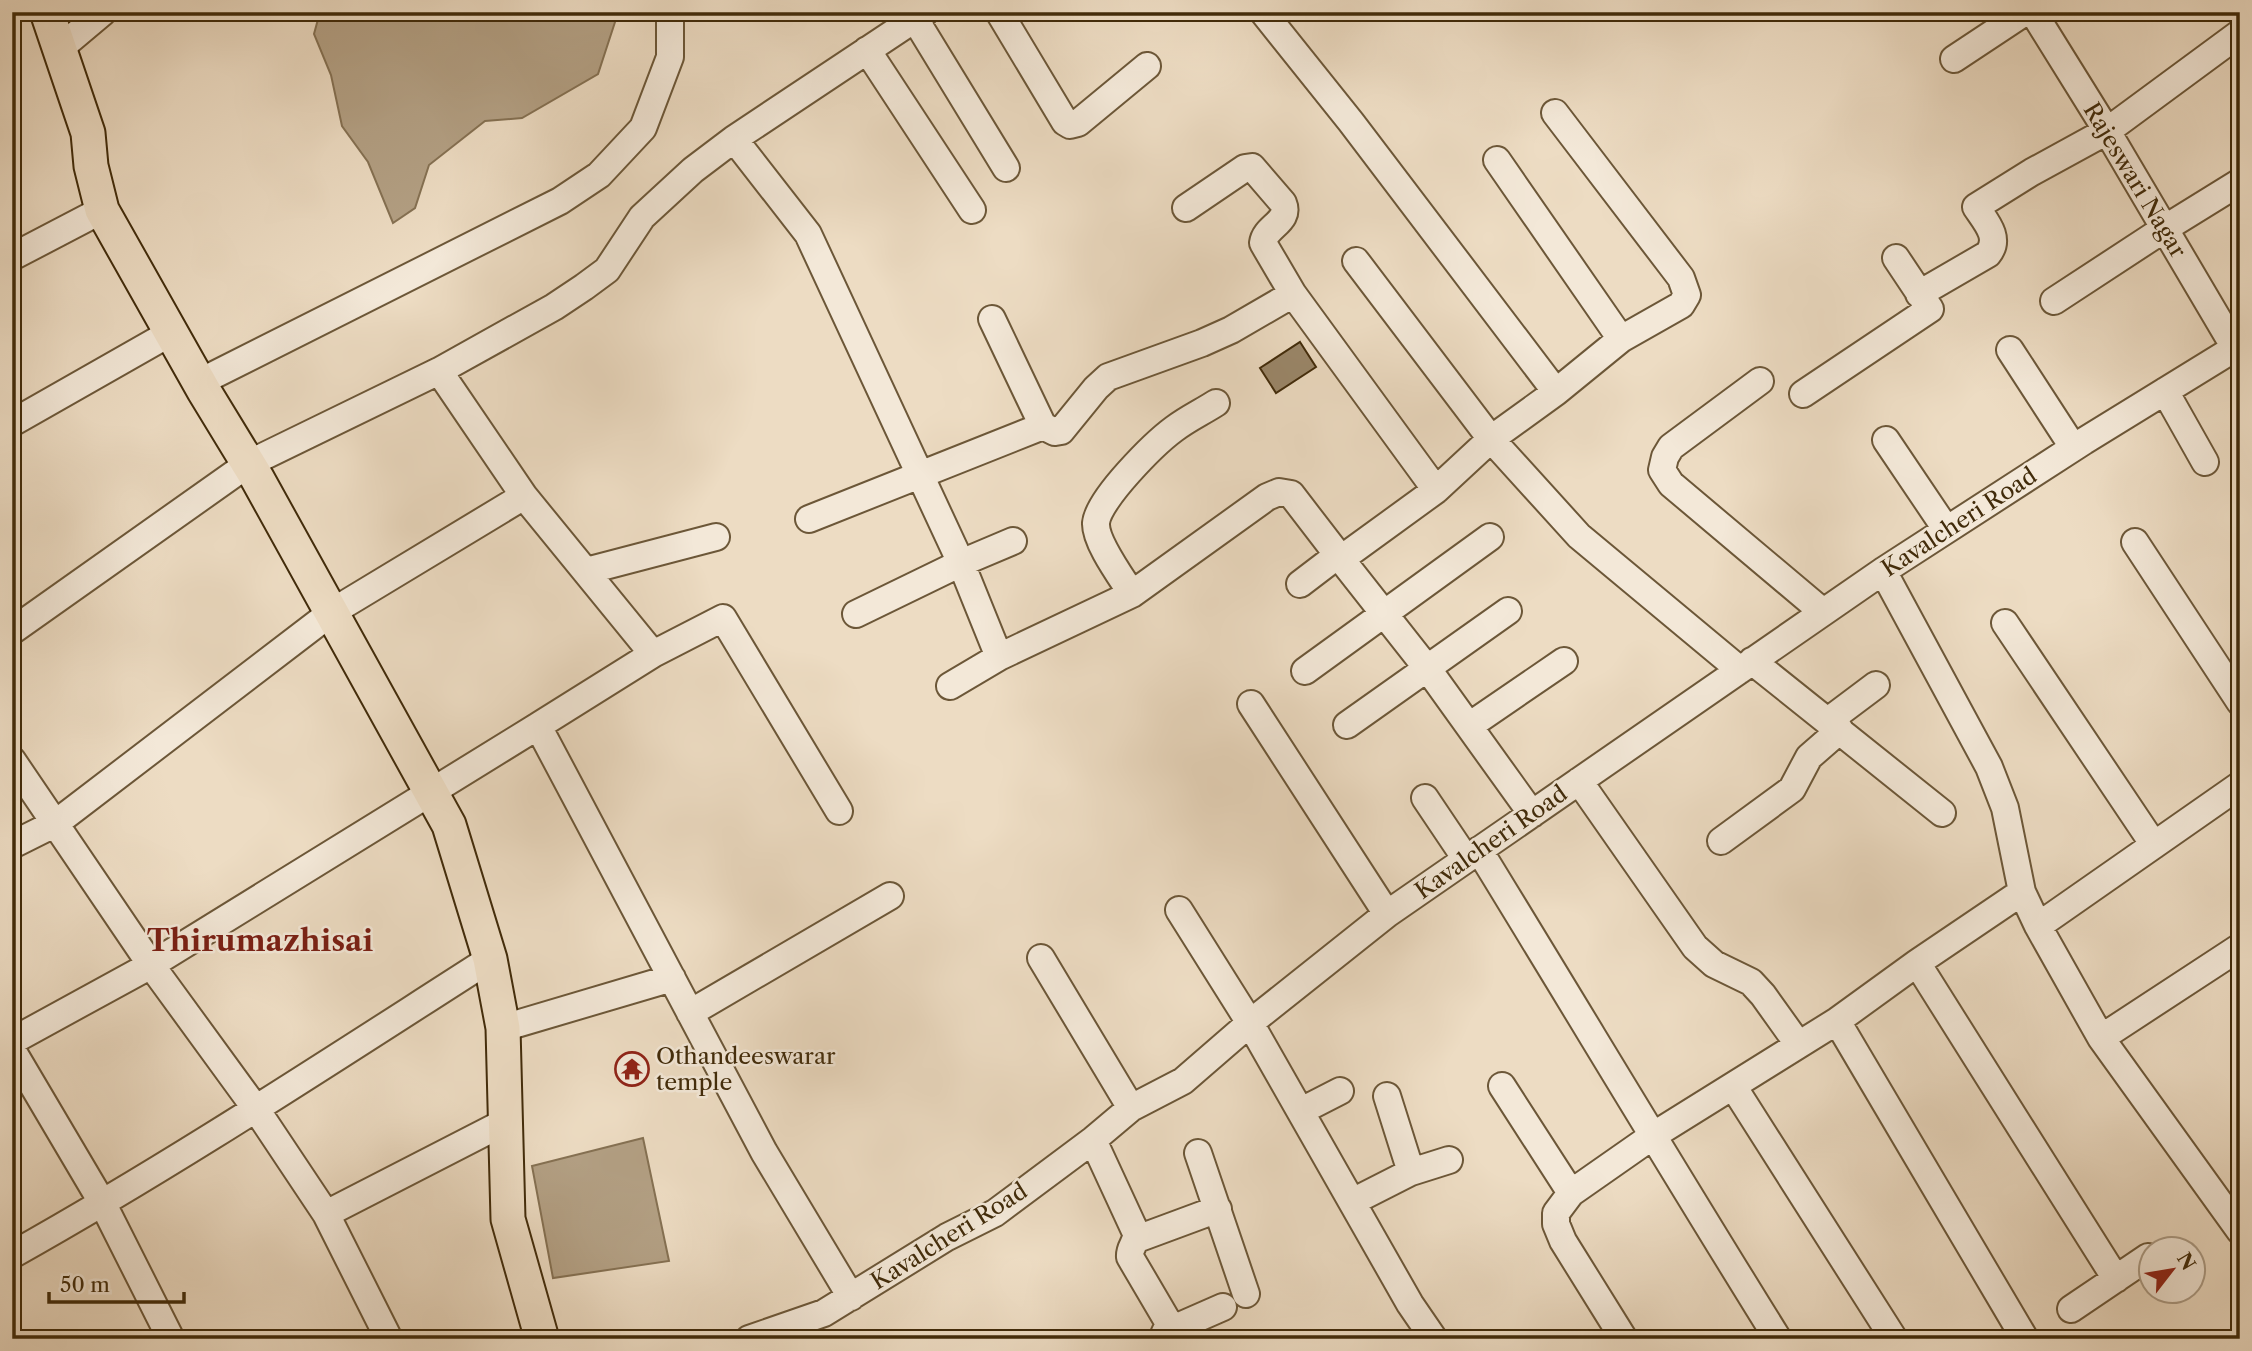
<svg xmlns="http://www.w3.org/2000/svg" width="2252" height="1351" font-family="'Libre Caslon Text',serif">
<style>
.water{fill:#b3a084;stroke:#857153;stroke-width:2}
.building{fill:#9a876a;stroke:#412b0a;stroke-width:2}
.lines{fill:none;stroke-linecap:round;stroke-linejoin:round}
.minor-casing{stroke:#6c5738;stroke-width:30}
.major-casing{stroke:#412b0a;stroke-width:37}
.minor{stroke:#f3e8d8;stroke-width:26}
.major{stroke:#eddcc3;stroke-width:33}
.labels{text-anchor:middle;stroke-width:5;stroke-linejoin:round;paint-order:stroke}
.street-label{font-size:23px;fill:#412b0a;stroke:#f3e8d8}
.poi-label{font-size:23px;fill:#412b0a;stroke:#f3e8d8;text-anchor:start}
.district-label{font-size:30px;font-weight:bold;fill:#7a1f14;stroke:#f3e8d8}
</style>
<rect width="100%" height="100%" fill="#eddcc3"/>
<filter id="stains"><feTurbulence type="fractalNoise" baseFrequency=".00286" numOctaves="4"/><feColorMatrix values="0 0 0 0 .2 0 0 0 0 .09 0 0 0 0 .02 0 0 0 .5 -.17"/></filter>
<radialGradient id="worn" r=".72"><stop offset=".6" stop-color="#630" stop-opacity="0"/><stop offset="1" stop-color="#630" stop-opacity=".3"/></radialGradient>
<path class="water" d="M320,12H614L616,19L598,74L522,118L485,121L429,165L415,208L393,223L368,162L342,126L331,75L314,34Z
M643,1138L669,1261L553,1278L532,1166Z"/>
<path class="building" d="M1300,342L1316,367L1276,393L1260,368Z"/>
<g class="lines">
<g class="minor-casing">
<path id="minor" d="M999,12L1065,122L1070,125L1078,123L1147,66
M1263,12L1351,122L1556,392
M2033,12L2107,131L2235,348
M915,19L1006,168
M59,49L103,12
M867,50L972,210
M1954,59L2025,12
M734,139L808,234L961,563L999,657
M1497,160L1621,339
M1186,208L1245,168L1252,167L1283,203C1291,222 1265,226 1263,243L1293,294
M12,257L102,210
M1356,261L1491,439L1579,536L1740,670
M1919,294L1988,254C2001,238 1986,222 1976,207L2032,172L2107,131L2240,33
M2054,301L2164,229L2240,182
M2010,350L2073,447
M1760,381L1671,447L1665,457L1662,470L1671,484L1823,612
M200,382L560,201L599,175L643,128L670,57V18L668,12
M2165,391L2205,462
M1803,394L1930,309L1896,258
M12,423L172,332
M1043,426L1055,432L1061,431L1096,388L1108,377L1202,343L1231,330L1293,294L1436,490
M1886,440L1946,529
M809,519L1043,426L992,319
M2135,542L2240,702
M1341,559L1430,672L1532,814
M586,571L716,537
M1883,571L1989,767L2005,808L2022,892L2038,926L2101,1038L2240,1231
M1300,584L1338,555
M1132,594C1122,578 1095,542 1096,523C1098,499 1155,443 1174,429C1187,419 1202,412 1216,403
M856,614L961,563L1013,541
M2005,623L2154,845
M12,631L248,464L439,371
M653,654L538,726L764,1152L851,1297
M1752,661L1942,813
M1305,671L1490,537
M950,686L999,657L1132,594L1267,497L1279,492L1291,494L1341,559L1436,490L1491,439L1556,392L1621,339L1681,305L1687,295L1681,278L1555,113
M1251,704L1387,914
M1828,721L1876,685
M1347,725L1508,611
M1469,726L1564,661
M12,760L151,965L256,1109L326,1214L389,1339
M1579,781L1695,947L1714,964L1751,982L1763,995L1798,1044
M1425,798L1466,859
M839,811L723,618L653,654L524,496L439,371L554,307L584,287L607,270L642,217L693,170L734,139L925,12
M1721,841L1792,789L1809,757L1840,730
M12,845L56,823L332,612L524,496
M1479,850C1579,1013 1677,1177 1778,1339
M1179,910L1250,1023L1410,1304L1434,1339
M2038,926L2240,785
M1041,958L1131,1108
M1917,963L2116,1279
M690,1013L890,896
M1837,1021L2025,1339
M503,1028L672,978
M2101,1038L2240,947
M12,1041L151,965L538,726
M12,1050L103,1204L171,1339
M1502,1086L1571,1193
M1733,1086L1894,1339
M1301,1111L1340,1091
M1093,1140L1136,1233C1137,1243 1129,1247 1130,1257L1167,1320L1168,1326L1162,1339
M1198,1153L1246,1294
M1411,1172L1449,1160
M1352,1202L1411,1172L1387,1096
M326,1214L505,1122
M1137,1239L1218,1209
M12,1255C176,1163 332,1060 490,959
M2071,1309L2148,1257
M1166,1332L1223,1307
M749,1339L824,1313L947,1237L995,1213L1093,1140L1131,1108L1183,1081L1250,1023L1387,914L1883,571L2084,441L2240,345
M1624,1339L1563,1241L1556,1224V1213L1571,1193L1654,1135L1837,1021L1917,963L2022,892"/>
</g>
<g class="major-casing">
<path id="major" d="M47,12L88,133L91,166L102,210L204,391L257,478L449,825L490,959L503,1028L508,1219L542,1339"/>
</g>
<use href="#minor" class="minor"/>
<use href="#major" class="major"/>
</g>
<defs>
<g id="temple-ring" transform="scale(1.75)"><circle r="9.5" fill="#f3e8d8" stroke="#8f2418" stroke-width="1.5"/><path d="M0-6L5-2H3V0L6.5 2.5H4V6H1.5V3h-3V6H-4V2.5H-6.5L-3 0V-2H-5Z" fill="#8f2418"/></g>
</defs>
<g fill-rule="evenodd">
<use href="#temple-ring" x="632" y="1069"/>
</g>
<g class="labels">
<g class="street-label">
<text transform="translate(2135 180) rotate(59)" y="8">Rajeswari Nagar</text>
<text transform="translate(1959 522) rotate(-33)" y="8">Kavalcheri Road</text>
<text transform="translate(1491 842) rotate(-35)" y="8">Kavalcheri Road</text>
<text transform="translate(949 1236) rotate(-32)" y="8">Kavalcheri Road</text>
</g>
<g class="poi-label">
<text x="656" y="1064">Othandeeswarar<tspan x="656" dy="26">temple</tspan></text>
</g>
<g class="district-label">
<text x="260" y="951">Thirumazhisai</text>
</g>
</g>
<rect width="2252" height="1351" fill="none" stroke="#eddcc3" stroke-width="42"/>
<rect x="14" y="14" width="2224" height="1323" fill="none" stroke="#412b0a" stroke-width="3.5"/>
<rect x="21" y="21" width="2210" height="1309" fill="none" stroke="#412b0a" stroke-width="2"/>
<g transform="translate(2172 1270) rotate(59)"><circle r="33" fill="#f3e8d8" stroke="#ac9c86" stroke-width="2"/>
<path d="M0-5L12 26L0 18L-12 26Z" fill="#8f2418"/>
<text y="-10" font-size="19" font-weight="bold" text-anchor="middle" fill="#412b0a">N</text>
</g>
<path d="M49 1292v10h135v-10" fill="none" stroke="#412b0a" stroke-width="3.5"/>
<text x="60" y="1292" font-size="21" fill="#412b0a" stroke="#f3e8d8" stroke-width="5" paint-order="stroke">50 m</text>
<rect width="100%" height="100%" filter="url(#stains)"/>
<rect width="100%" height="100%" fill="url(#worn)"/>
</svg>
